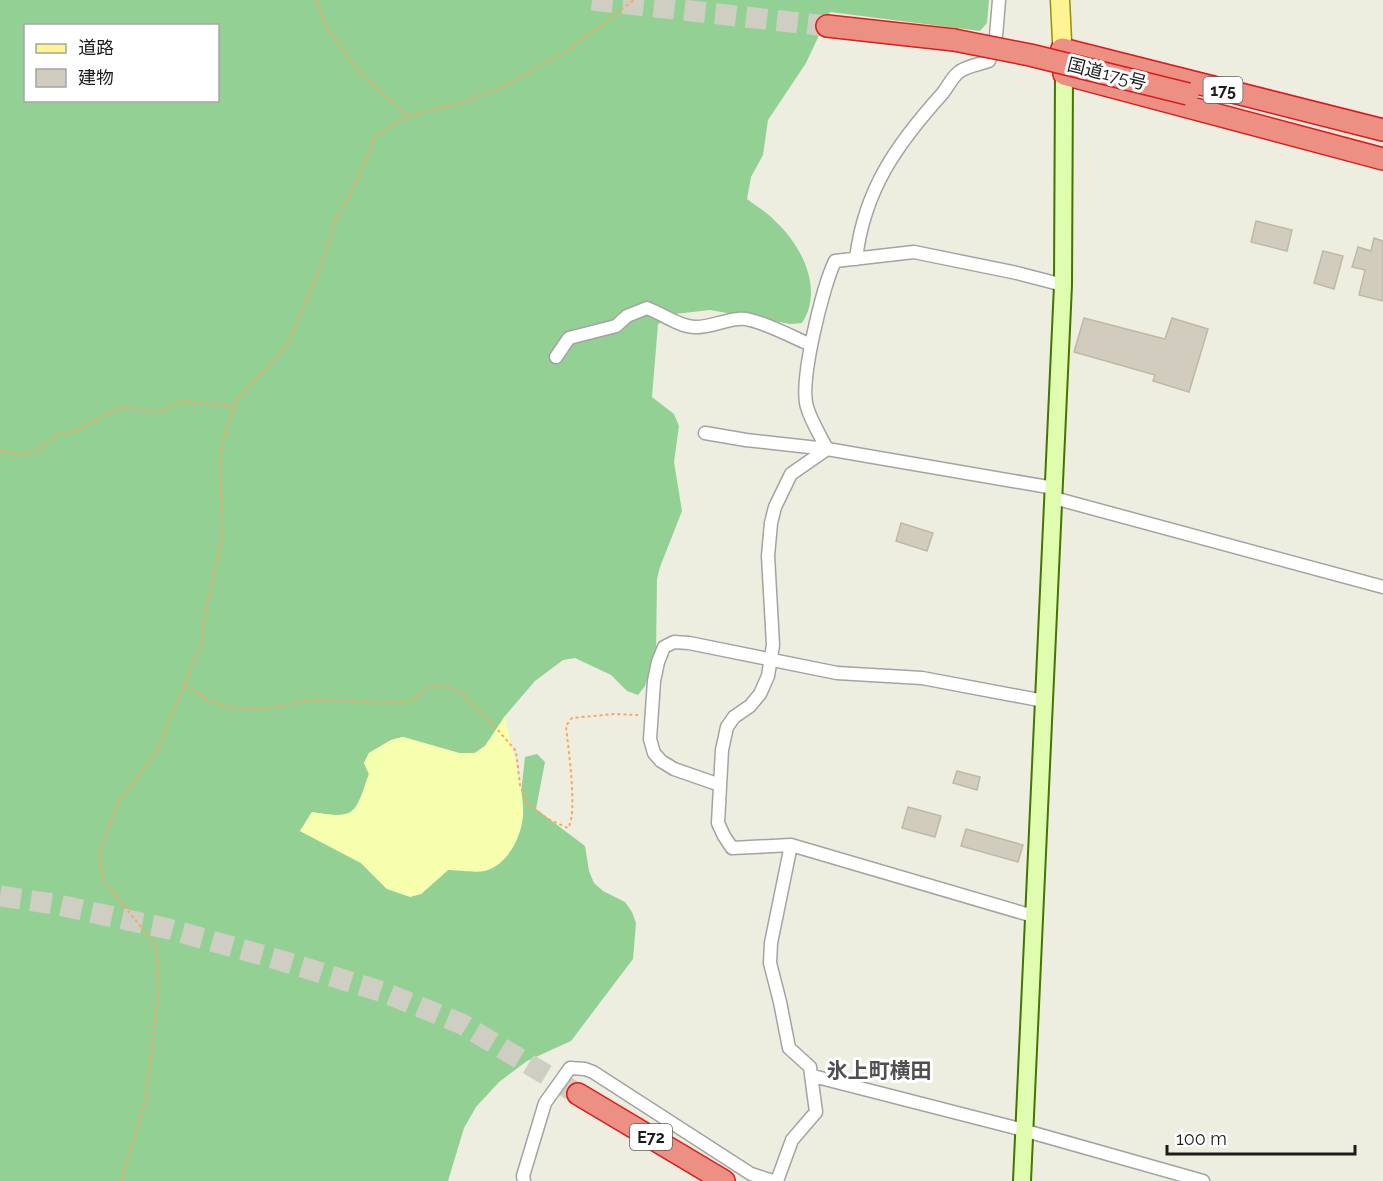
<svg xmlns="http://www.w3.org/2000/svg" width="1383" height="1181" font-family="Raleway,'Noto Sans JP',sans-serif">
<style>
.forest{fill:#92d094;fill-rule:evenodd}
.sand{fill:#f5ffad}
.building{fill:#d1ccbd;stroke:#c0b9a2;stroke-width:1.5}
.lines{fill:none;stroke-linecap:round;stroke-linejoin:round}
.highway-tunnel{stroke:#cecec3;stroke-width:21;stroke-dasharray:21 10;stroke-linecap:butt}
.street-casing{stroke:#a3a3a3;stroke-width:15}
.secondary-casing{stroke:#437500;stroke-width:20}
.primary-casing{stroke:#939200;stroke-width:21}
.highway-casing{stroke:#e0191d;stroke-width:24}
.path{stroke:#ffa460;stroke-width:2;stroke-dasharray:3 3;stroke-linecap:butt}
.street{stroke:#fff;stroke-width:12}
.secondary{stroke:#e0fdaf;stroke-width:16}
.primary{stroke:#fff394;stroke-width:18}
.highway{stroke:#eb9082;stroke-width:21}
.highway-bridge-casing{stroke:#e0191d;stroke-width:24;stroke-linecap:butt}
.highway-bridge{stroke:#eb9082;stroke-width:21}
.labels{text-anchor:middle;stroke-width:6;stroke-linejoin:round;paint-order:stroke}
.shield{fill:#fff;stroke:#606060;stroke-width:1.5}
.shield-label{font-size:16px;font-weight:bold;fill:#1c1c1c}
.street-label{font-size:18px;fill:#1c1c1c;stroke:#fff}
.quarter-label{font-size:21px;font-weight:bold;fill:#4f4f4f;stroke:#fff}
</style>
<rect width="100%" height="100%" fill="#eeeee0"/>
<path class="forest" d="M0,0H989L987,23L980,31L830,12L806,63L768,120L763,155L751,177L747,199C756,206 768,213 776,222C802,246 824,290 802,323L790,324L710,310L675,314L658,324L652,397L674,414L679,426L674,462L682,511L660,567L657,579L656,652L645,686L638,695L627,691L611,675L575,658L563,660L535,681L505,716L485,746L475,753H459L403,737L391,740L369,753L364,763L369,774C355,813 357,820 312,812L300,831L361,863L387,889L421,894L448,870L485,871L523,816L521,793L525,757L537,754L545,762L536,809L585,846L589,871L594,883L603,891L625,902L632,912L636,923L633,959L571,1041L527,1061L499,1082L476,1107L464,1128L448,1181H0ZM26,26H218V100H26Z"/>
<path class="sand" d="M505,716C510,742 525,792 523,816C521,838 508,864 485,871C475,873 459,870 448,870L421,894L410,897L387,889L361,863L300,831L312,812C357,820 355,814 369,774L364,763L369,753L391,740L403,737L459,753H475L485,746Z"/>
<path class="building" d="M1256,221L1292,230L1287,251L1251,242Z
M1374,238L1383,241V301L1359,295L1365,270L1352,267L1358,247L1371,251Z
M1323,251L1343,256L1334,289L1314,283Z
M1084,318L1165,339L1172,318L1208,329L1189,392L1153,381L1155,375L1074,352Z
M901,523L933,533L927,551L896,541Z
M957,771L980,777L977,790L953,783Z
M908,807L941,816L935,837L902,828Z
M966,829L1023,845L1018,862L961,846Z"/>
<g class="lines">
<path class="highway-tunnel" d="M592,0L827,26
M0,896L54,904L169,929L276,959L383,992L462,1024L578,1094"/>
<g class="street-casing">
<path id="street" d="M856,259C864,190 897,144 942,94C948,87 952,77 959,72C966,66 981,64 989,61L996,36L999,0
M556,357L569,338L616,326L627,316L647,308C663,314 678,326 694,327C713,328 732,315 750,320C771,325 792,337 811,345
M705,433L746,440L827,449L1054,488
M827,449L791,474L775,507L771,523L768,556L773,645L768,676L760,694L750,706L734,717L727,727L722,750L718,823L724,836L732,848L791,845L1033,916
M827,449C820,435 811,421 807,407C799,381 823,286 835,261L914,252L1017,273L1063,285
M1054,498L1383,587
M720,785L674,769L661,761L654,753L650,739L654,681L658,662L664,647L674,642L689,643L837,673L922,678L1044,701
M813,1076L1012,1127L1203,1181
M524,1181L523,1176L545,1103L570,1068L585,1069L593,1072L751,1174L773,1181
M777,1181L792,1140L816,1112L810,1067L789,1048L780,1002L770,963L771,943L791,845"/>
</g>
<g class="secondary-casing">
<path id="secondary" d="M1022,1181L1063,285L1064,74"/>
</g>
<g class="primary-casing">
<path id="primary" d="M1060,0L1063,61"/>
</g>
<g class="highway-casing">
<path id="highway" d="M827,26L954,40
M1062,49L1383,130
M1064,74L1383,159
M578,1094L724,1181"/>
</g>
<path class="path" d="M316,0L325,24L358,71L408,116
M0,451L22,455L37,451L60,433L75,432L100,417L123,407L157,412L183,401L234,407
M185,685L211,702L233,708L263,709L313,700L400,703L415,699L427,688L442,685L459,691L496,728L516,751L520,785L528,804L548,819L568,828C578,813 568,748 566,726L572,718L614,714L638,715
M121,1181L146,1098L158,991L157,947L104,881L100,862V850L119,801L156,753L202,642L204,620L222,537L220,457L226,428L237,399L282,352L292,334L320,269L337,215L350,194L366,161L375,136L408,116L460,103L499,89L565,52L634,0"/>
<use href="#street" class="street"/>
<use href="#secondary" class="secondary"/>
<use href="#primary" class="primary"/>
<use href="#highway" class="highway"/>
<g class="highway-bridge-casing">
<path id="highway-bridge" d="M954,40L1030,55L1188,94"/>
</g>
<use href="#highway-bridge" class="highway-bridge"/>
</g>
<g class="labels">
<g class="shield">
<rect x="1203.5" y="77" width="39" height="26" rx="4.5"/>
<rect x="630" y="1124" width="42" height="26" rx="4.5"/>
</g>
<g class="shield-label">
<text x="1223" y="96">175</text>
<text x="651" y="1143">E72</text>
</g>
<g class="street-label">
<text transform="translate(1107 74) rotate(14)" y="6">国道175号</text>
</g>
<g class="quarter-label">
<text x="879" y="1078">氷上町横田</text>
</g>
</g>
<rect x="24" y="24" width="195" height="78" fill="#ffffff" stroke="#a4a4a4" stroke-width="1.5"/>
<rect x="36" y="44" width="30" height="9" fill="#fff394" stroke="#a4a4a4" stroke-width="1.5"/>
<text x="78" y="54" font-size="18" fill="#1c1c1c">道路</text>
<rect x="36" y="69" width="30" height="18" fill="#d1ccbd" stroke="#a4a4a4" stroke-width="1.5"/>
<text x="78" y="84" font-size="18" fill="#1c1c1c">建物</text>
<path d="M1167 1145v9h188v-9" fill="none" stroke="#1c1c1c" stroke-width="3"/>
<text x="1176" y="1145" font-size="18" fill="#1c1c1c" stroke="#ffffff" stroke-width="4.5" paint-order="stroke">100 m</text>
</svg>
